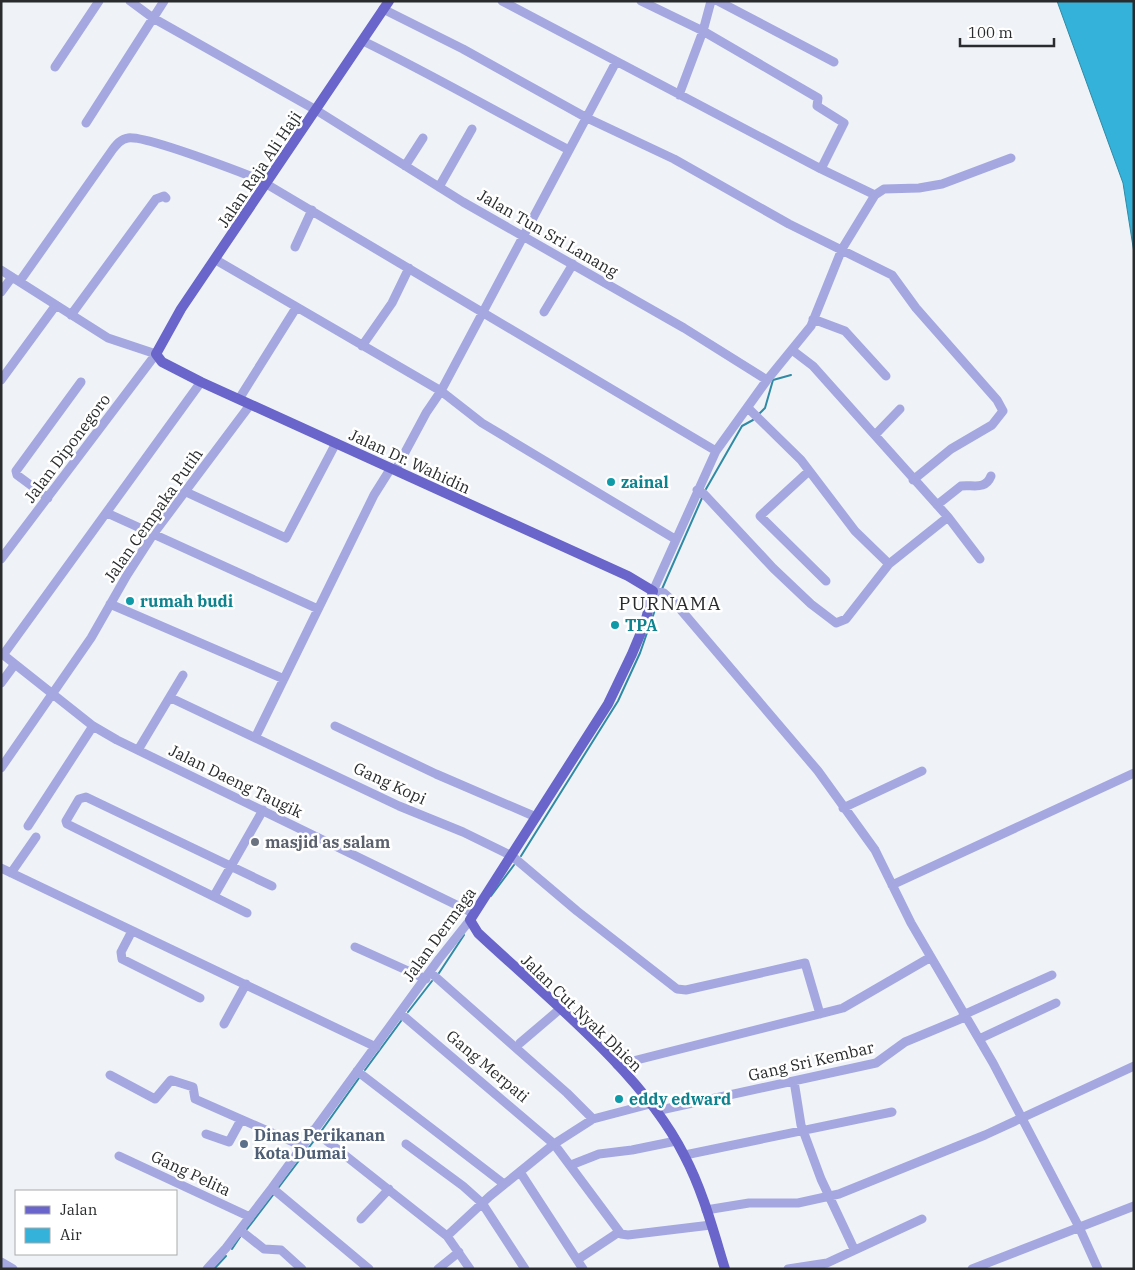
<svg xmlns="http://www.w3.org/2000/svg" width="1135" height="1270" font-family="'IBM Plex Serif',serif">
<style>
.water{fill:#35b2d9;stroke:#318aa5}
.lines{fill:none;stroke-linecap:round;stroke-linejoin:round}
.stream{stroke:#318aa5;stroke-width:2}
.minor{stroke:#a5a8e0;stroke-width:9}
.major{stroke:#6965ca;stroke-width:10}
.culture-dot{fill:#0f9aa8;stroke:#fff;stroke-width:2}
.worship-dot{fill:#6b7280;stroke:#fff;stroke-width:2}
.service-dot{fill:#5c6f8a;stroke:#fff;stroke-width:2}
.labels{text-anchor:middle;stroke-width:5;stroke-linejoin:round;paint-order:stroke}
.street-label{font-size:16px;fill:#292b2c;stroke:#fff}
.culture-label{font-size:16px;font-weight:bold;fill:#0d838f;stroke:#fff;text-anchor:start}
.worship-label{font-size:16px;font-weight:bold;fill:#5b616d;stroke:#fff;text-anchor:start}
.service-label{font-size:16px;font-weight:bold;fill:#4e5e75;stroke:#fff;text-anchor:start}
.quarter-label{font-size:19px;letter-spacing:1px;fill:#292b2c;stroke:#fff}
</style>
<rect width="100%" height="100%" fill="#eff3f7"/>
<path class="water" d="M1057,1H1134V253L1123,183Z"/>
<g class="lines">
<path class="stream" d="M760,413L765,408L773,380L791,375
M706,489L742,426L753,420
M662,589L702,498
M521,856L618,701L640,653L655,610
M491,896L514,865
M439,973L464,935
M408,1012L432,981
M365,1070L401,1021
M322,1130L359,1078
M279,1187L316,1138
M247,1229L273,1195
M232,1249L240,1237
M214,1269L226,1256"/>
<path class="minor" d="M130,1L153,18L316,110L463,202L684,328L767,380
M502,1L821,169L875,195
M641,1L703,31L818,98L817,106L844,123L821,169
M718,1L834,62
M383,9L463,49L587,118L674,159L789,224L892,275L916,308L997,400L1003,411L992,425L951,449L913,480
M363,41C433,75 500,114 569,150
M55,67L99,1
M679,95L703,31L711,1
M86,123L164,1
M1011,158L942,184L919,188L884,189L875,195L842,249L811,326L767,380L716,451L653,591L664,593L675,603L818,771L875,850L911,923L993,1063L1079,1227L1098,1269
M405,166L423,138
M439,187L472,129
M295,247L312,210
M216,260L441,391L482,423L675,539
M1,270L108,338L156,354L1,559
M20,281L113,149C117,144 121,139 128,138C145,135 237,171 258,179L716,451
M1,292L12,277
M544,312L573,264
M71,315L156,199L164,196L166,198
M813,319L845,331L886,376
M362,346L392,303L409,268
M792,350L813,366L948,517L980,559
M1,380L56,305
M239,399L296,308
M748,408L801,460L855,531L889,564
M875,435L900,409
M396,469L426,413L441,391L616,62
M809,471L760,516L826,581
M697,490L704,494L773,568L811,604L836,623L846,619L889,564L948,517
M186,492L286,538L336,443
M48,498L17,475L16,471L81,382
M937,505L961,486C972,484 985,491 991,476
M107,513L318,609
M110,604L284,679
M1,653L93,726L117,740L473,913
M3,655L201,382
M1,683L15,664
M171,698L399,806L463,832L512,856L577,911L677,989L686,990L805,963L820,1014
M335,726L436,774L536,817
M255,738L374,495L391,468
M138,750L183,675
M1,768L91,638L127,575L154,533L250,405
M843,808L922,771
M28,826L93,726
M1,868L376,1047
M11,873L36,837
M892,885L1134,773
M214,896L263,810
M247,913L67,824L66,821L79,799L86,797L272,886
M132,931L121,952L122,959L200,998
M355,947L426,979
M430,972L567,1093L593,1119
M400,1013L554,1144L621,1234L628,1235L711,1225
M963,1015L1052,975
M224,1024L246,984
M979,1039L1056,1003
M520,1043L560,1009
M617,1065L843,1008L931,957
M357,1071L504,1184
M110,1075L155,1099L171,1080L193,1087L195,1099L302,1146
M794,1081L801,1125L821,1179L854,1249
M656,1111L876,1063L905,1042L965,1017
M313,1130L447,1236L470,1269
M206,1134L229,1142L241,1120
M406,1144L463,1186L482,1203L525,1269
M685,1155L892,1112
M119,1156L250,1217
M571,1165L599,1154L632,1150L676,1141
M520,1172L583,1269
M272,1188L369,1269
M706,1210L749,1203H798L839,1194L985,1135L1134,1066
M361,1219L389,1189
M240,1230L264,1249L281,1250L302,1269
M447,1236L490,1196L554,1144L593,1119L650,1104
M577,1260L619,1232
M1,1262L13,1269
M207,1269L226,1248L272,1188L439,959L470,920
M438,1269L459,1252
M788,1269L827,1263L922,1219
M972,1269L1134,1206"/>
<path class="major" d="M389,1L181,309L156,354L162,362L201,382L628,576L653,591L645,623L632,654L608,704L470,920L478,933C545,996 643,1073 684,1155C703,1191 713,1230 725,1269"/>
</g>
<g class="culture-dot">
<circle cx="611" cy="482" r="5"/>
<circle cx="130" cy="601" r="5"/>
<circle cx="615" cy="625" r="5"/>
<circle cx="619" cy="1099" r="5"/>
</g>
<circle class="worship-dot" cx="255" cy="842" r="5"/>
<circle class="service-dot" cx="244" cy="1144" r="5"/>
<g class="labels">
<g class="street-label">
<text transform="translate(259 169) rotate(-56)" y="6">Jalan Raja Ali Haji</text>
<text transform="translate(548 233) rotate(30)" y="6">Jalan Tun Sri Lanang</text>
<text transform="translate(67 448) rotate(-53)" y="6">Jalan Diponegoro</text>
<text transform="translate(410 461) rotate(25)" y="6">Jalan Dr. Wahidin</text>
<text transform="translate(153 515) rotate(-55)" y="6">Jalan Cempaka Putih</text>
<text transform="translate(236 781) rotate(26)" y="6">Jalan Daeng Taugik</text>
<text transform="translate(390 783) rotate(25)" y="6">Gang Kopi</text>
<text transform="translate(439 934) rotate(-54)" y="6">Jalan Dermaga</text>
<text transform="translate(582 1013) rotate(44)" y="6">Jalan Cut Nyak Dhien</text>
<text transform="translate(811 1061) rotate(-13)" y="6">Gang Sri Kembar</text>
<text transform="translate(488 1066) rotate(40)" y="6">Gang Merpati</text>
<text transform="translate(191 1173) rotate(25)" y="6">Gang Pelita</text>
</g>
<g class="culture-label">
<text x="621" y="488">zainal</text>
<text x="140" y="607">rumah budi</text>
<text x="625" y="631">TPA</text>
<text x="629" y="1105">eddy edward</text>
</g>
<g class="worship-label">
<text x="265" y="848">masjid as salam</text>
</g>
<g class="service-label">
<text x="254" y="1141">Dinas Perikanan<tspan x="254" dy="18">Kota Dumai</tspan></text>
</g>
<g class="quarter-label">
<text x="670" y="610">PURNAMA</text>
</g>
</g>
<rect width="1135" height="1270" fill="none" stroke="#292b2c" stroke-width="5"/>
<rect x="15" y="1190" width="162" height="65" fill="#ffffff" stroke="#a9aaab"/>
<rect x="25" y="1206" width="25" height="8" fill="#6965ca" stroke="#a9aaab"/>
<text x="60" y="1215" font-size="15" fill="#292b2c">Jalan</text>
<rect x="25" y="1228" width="25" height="15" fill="#35b2d9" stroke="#a9aaab"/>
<text x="60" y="1240" font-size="15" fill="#292b2c">Air</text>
<path d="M960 38v8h94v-8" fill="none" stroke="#292b2c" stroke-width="2.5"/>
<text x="968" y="38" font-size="15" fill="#292b2c" stroke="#ffffff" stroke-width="4" paint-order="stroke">100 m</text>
</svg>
